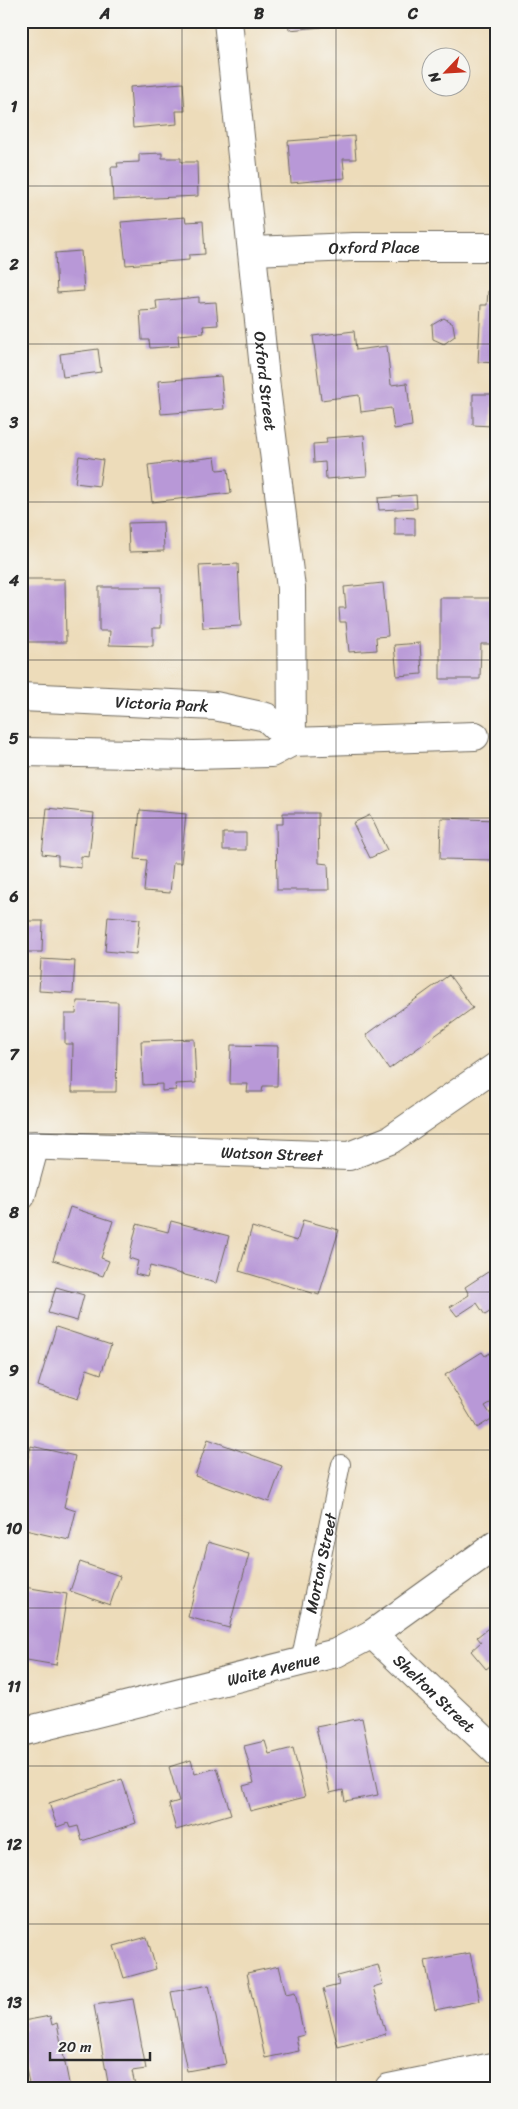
<svg xmlns="http://www.w3.org/2000/svg" width="518" height="2109" font-family="Sriracha,sans-serif">
<style>
.building{fill:#b898d7}
.lines{fill:none;stroke-linecap:round;stroke-linejoin:round}
.lane-casing{stroke:#6f695d;stroke-width:20}
.street-casing{stroke:#6f695d;stroke-width:30}
.lane{stroke:#fff;stroke-width:18}
.street{stroke:#fff;stroke-width:28}
.grid{fill:none;stroke:#2b2b2b;stroke-width:1;stroke-opacity:0.55}
.labels{text-anchor:middle;stroke-width:4;stroke-linejoin:round;paint-order:stroke}
.street-label{font-size:16px;fill:#2b2b2b;stroke:#f6f6f2}
.neatline{fill:none;stroke:#2b2b2b;stroke-width:2}
.grid-label{font-size:16px;text-anchor:middle;font-weight:bold;fill:#2b2b2b}
</style>
<rect width="100%" height="100%" fill="#f6f6f2"/>
<filter id="ink" filterUnits="userSpaceOnUse"><feTurbulence type="fractalNoise" baseFrequency=".02" numOctaves="2"/><feDisplacementMap in="SourceGraphic" scale="10" xChannelSelector="R" yChannelSelector="G"/><feConvolveMatrix kernelMatrix="1 2 1 2 8 2 1 2 1" color-interpolation-filters="sRGB"/></filter>
<filter id="wash" filterUnits="userSpaceOnUse"><feTurbulence type="fractalNoise" baseFrequency=".0096" numOctaves="4" result="noise"/><feDisplacementMap in="SourceGraphic" scale="20" xChannelSelector="R" yChannelSelector="G"/><feGaussianBlur stdDeviation="1.12" result="paint"/><feColorMatrix in="noise" values="0 0 0 0 0 0 0 0 0 0 0 0 0 0 0 0 0 1.4 0 .05"/><feComposite in="paint" operator="in"/></filter>
<g filter="url(#wash)">
<rect width="100%" height="100%" fill="#eddcba"/>
<g id="blocks">
<path class="building" d="M288,21H321L322,27L289,30Z
M183,83L185,111H176L177,124L133,128L130,87Z
M354,136L356,159H343L345,178L291,183L288,141Z
M162,153V158H181V162H197L198,196L113,200L111,167H118L117,163L139,162V154Z
M185,217L186,222L203,221L205,254L189,255V260L126,265L121,222Z
M81,251L84,291L57,293L55,253Z
M488,291H497V363L478,362L481,305H487Z
M199,297V303L216,302L218,325L203,326L204,333L178,335L179,346L150,348L149,340H142L140,311L157,310L156,301Z
M444,318L453,324L455,336L444,344L433,339L432,325Z
M354,331L356,350L387,346L391,385L407,383L412,426L394,429L391,408L361,412L359,395L321,400L313,336Z
M98,349L101,372L63,377L60,354Z
M221,376L224,409L161,414L158,381Z
M473,394H493L492,426L473,425Z
M364,435L367,476L326,479L325,462L314,463L313,444L327,443L326,438Z
M79,456L103,460L99,486L75,483Z
M215,457L217,470L228,469L231,493L152,502L148,465Z
M416,495L417,508L379,510L378,498Z
M395,517L415,518V535H395Z
M163,522L164,551L129,552L128,523Z
M21,535L26,536L24,565L21,564Z
M238,564L241,626L203,628L199,566Z
M21,579H65L66,642H21Z
M383,583L388,636L376,637L377,650L349,652L346,622H340L339,608H346L344,587Z
M99,587H161V628H153V646L109,645L110,631H99Z
M440,598H497V644H481L480,679H440Z
M420,643L422,674L397,676L394,645Z
M47,808L94,813L89,857L81,856V868L58,865V856L42,854Z
M140,810L186,814L181,863H173L170,893L144,891L147,860L135,859Z
M283,813H318L319,863L328,864L329,890H277L276,824H283Z
M370,815L387,850L370,858L353,823Z
M441,818L497,820V860L440,859Z
M223,833H246V850H223Z
M108,916L140,919L136,954L105,951Z
M21,921H43L42,952H21Z
M41,959L75,961L73,993L39,991Z
M449,975L473,1008L389,1069L366,1035Z
M77,1001L118,1002L116,1092H72L73,1044H65V1014H76Z
M194,1039L196,1083L175,1084L176,1090L162,1091V1084L143,1085L141,1041Z
M231,1045L278,1046L277,1086H263L262,1092H247L248,1084H230Z
M70,1207L113,1221L101,1258L109,1261L103,1276L53,1260Z
M303,1220L339,1230L319,1295L239,1271L252,1227L297,1241Z
M171,1221L229,1236L216,1283L150,1266L147,1277L135,1274L138,1261L129,1258L137,1224L168,1232Z
M497,1266V1307L485,1315L477,1303L457,1316L450,1307L469,1295L465,1287Z
M56,1287L84,1295L77,1321L48,1313Z
M56,1327L111,1345L101,1374L87,1369L78,1399L38,1386Z
M497,1349V1399L485,1406L493,1418L477,1428L445,1375L482,1352L485,1356Z
M208,1439L282,1466L269,1502L195,1476Z
M31,1446L75,1456L64,1507L76,1511L69,1540L21,1529V1486Z
M208,1542L249,1554L229,1628L188,1617Z
M80,1562L120,1576L110,1605L70,1591Z
M24,1587L67,1594L56,1665L21,1659L23,1630H21V1603Z
M497,1621V1661L486,1669L471,1651L481,1642L477,1637Z
M362,1718L378,1795L345,1801L343,1790L330,1793L316,1727Z
M265,1741L269,1754L293,1748L305,1797L250,1811L243,1786L254,1783L244,1746Z
M191,1760L195,1774L217,1768L231,1814L176,1830L169,1804L179,1801L169,1767Z
M122,1779L136,1823L82,1841L78,1826L70,1828L68,1823L57,1827L49,1803Z
M147,1937L156,1969L124,1978L114,1946Z
M470,1953L480,2001L435,2010L425,1961Z
M378,1965L383,1984L373,1987L386,2034L338,2047L323,1989L339,1985L337,1976Z
M279,1966L286,1994L295,1992L304,2035L296,2037L299,2051L265,2058L247,1973Z
M209,1985L226,2064L187,2071L171,1992Z
M133,1999L146,2069L132,2071L135,2085L109,2088L94,2005Z
M50,2016L52,2025L57,2023L70,2088H30L21,2045V2031L25,2030L23,2021Z"/>
</g>
</g>
<g filter="url(#ink)">
<use href="#blocks" fill-opacity="0" stroke="#6f695d" stroke-width="1"/>
<g class="lines">
<g class="lane-casing">
<g id="lane">
<path id="s1" d="M300,1662L341,1464"/>
</g>
</g>
<g class="street-casing">
<g id="street">
<path id="s2" d="M228,21L266,388L291,588L292,742"/>
<path id="s3" d="M252,251L354,247H497"/>
<path id="s4" d="M21,697L215,706L266,717L292,742"/>
<path d="M21,752L194,755L271,753L292,742L475,736"/>
<path id="s5" d="M21,1145L349,1156L390,1140L497,1066"/>
<path d="M21,1196L35,1145"/>
<path id="s6" d="M372,1634L497,1752"/>
<path id="s7" d="M21,1732L336,1653L372,1634L497,1544"/>
<path d="M389,2088L497,2066"/>
</g>
</g>
<use href="#lane" class="lane"/>
<use href="#street" class="street"/>
</g>
</g>
<path class="grid" d="M182,21V2088M336,21V2088M21,186H497M21,344H497M21,502H497M21,660H497M21,818H497M21,976H497M21,1134H497M21,1292H497M21,1450H497M21,1608H497M21,1766H497M21,1924H497"/>
<g class="labels">
<g class="street-label">
<text dy="6" stroke="none"><textPath href="#s3" startOffset="122">Oxford Place</textPath></text>
<text dy="6" stroke="none"><textPath href="#s2" startOffset="362">Oxford Street</textPath></text>
<text dy="6" stroke="none"><textPath href="#s4" startOffset="141">Victoria Park</textPath></text>
<text dy="6" stroke="none"><textPath href="#s5" startOffset="251">Watson Street</textPath></text>
<text dy="6" stroke="none"><textPath href="#s1" startOffset="101">Morton Street</textPath></text>
<text dy="6" stroke="none"><textPath href="#s7" startOffset="260">Waite Avenue</textPath></text>
<text dy="6" stroke="none"><textPath href="#s6" startOffset="86">Shelton Street</textPath></text>
</g>
</g>
<rect width="518" height="2109" fill="none" stroke="#f6f6f2" stroke-width="55"/>
<g transform="translate(446 72) rotate(245)"><circle r="24" fill="#f6f6f2" stroke="#a5a5a2"/>
<path d="M0-4L9 19L0 12L-9 19Z" fill="#c8321e"/>
<text y="-8" font-size="14" font-weight="bold" text-anchor="middle" fill="#2b2b2b">N</text>
</g>
<path d="M50 2052v8h100v-8" fill="none" stroke="#2b2b2b" stroke-width="2.5"/>
<text x="58" y="2052" font-size="15" fill="#2b2b2b" stroke="#f6f6f2" stroke-width="4" paint-order="stroke">20 m</text>
<rect x="28" y="28" width="462" height="2054" class="neatline"/>
<g class="grid-label">
<text x="105" y="19">A</text>
<text x="259" y="19">B</text>
<text x="413" y="19">C</text>
<text x="14" y="112">1</text>
<text x="14" y="270">2</text>
<text x="14" y="428">3</text>
<text x="14" y="586">4</text>
<text x="14" y="744">5</text>
<text x="14" y="902">6</text>
<text x="14" y="1060">7</text>
<text x="14" y="1218">8</text>
<text x="14" y="1376">9</text>
<text x="14" y="1534">10</text>
<text x="14" y="1692">11</text>
<text x="14" y="1850">12</text>
<text x="14" y="2008">13</text>
</g>
</svg>
